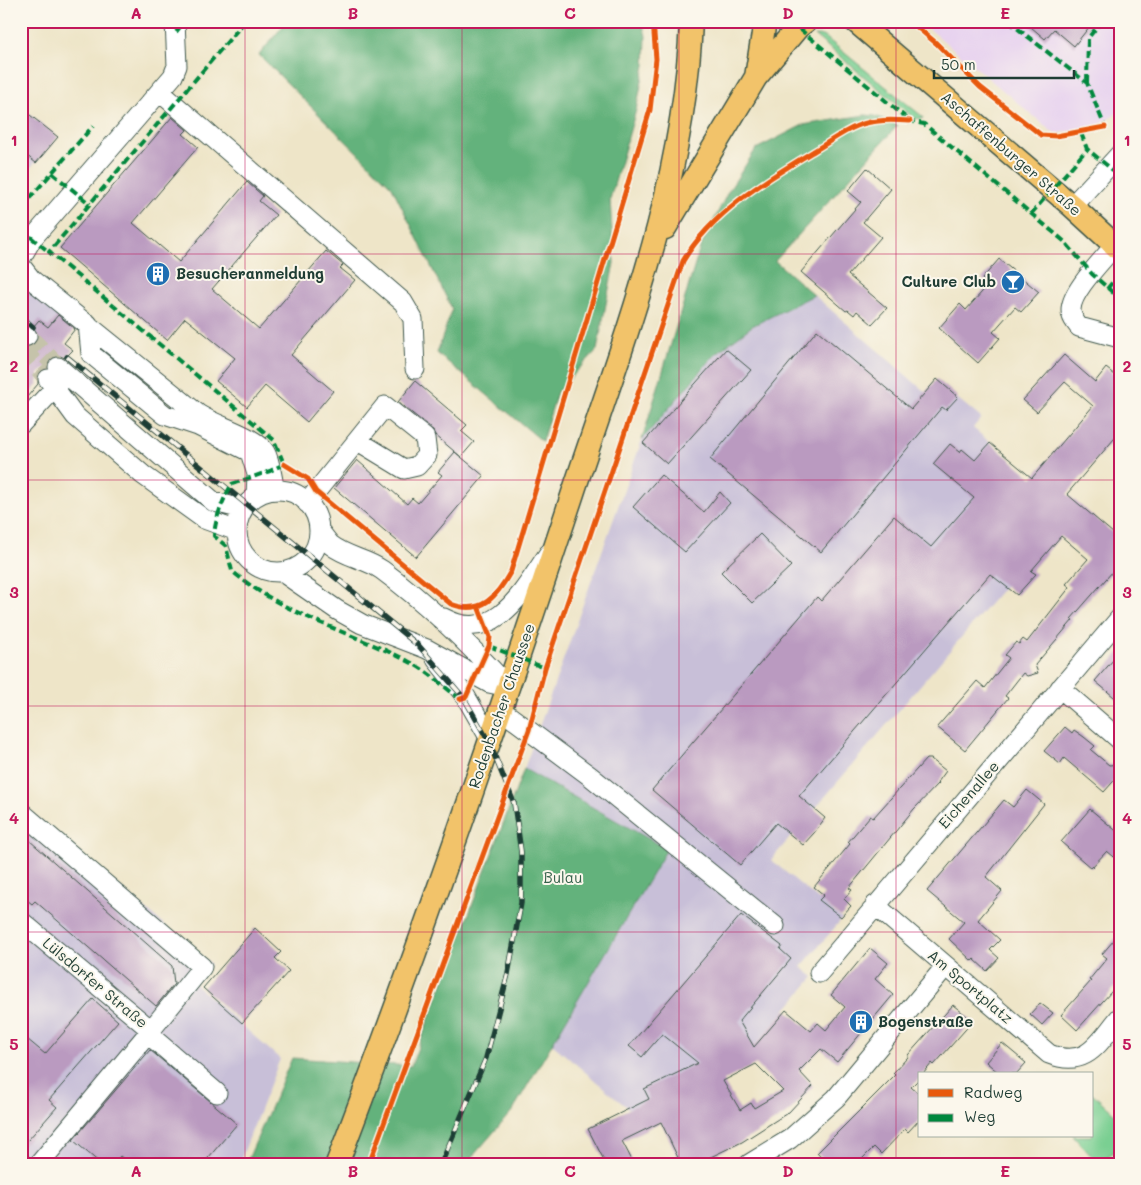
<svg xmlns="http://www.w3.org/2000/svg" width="1141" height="1185" font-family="Mali,sans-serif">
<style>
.built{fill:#e7d2ef}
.industrial{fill:#c8bfd8}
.green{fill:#7acf92;stroke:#4c8663}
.forest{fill:#63b27c;stroke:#417858}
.building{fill:#ba9ac0;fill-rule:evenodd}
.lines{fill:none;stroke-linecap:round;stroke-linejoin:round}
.minor-tunnel{stroke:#c5c3aa;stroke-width:19;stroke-dasharray:19 9;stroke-linecap:butt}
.minor-casing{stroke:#3e564a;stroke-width:21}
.major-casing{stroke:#3e564a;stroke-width:25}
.minor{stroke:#fff;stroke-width:19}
.major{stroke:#f2c36a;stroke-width:22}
.rail-casing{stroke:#1f3d34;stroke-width:5.5}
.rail{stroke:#fbf7ec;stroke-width:4;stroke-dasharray:11;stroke-linecap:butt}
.quiet{stroke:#00873e;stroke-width:4;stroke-dasharray:8 4;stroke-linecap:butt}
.cycleway-casing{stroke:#fbf7ec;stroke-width:8}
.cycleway{stroke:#e8590c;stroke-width:5}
.grid{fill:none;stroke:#c2185b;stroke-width:1;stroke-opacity:0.55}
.labels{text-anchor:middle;stroke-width:4;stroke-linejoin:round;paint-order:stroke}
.street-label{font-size:15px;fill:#1f3d34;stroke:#fbf7ec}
.poi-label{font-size:15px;font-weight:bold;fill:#1f3d34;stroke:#fbf7ec;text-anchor:start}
.park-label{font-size:15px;fill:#36624c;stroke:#fbf7ec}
.neatline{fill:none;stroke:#c2185b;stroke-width:2}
.grid-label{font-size:16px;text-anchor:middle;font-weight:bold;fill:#c2185b}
</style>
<rect width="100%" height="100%" fill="#fbf7ec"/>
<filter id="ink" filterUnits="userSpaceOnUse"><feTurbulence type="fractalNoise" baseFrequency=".02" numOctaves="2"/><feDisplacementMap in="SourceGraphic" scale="10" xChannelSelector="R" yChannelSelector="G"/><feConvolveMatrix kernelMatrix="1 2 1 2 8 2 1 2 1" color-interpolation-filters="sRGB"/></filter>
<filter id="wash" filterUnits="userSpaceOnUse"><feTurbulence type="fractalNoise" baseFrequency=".0096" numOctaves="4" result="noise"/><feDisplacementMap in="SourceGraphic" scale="20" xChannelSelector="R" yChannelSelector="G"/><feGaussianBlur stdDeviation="1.12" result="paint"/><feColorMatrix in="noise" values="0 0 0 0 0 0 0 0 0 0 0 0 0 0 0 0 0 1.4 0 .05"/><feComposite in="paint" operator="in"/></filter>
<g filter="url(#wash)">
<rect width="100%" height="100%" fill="#eee5c8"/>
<path class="built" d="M920,21H1120V111L1098,126L1055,134Z"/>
<path class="industrial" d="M21,107L58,137L21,178Z
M21,280L69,320L21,375Z
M814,295L946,410L957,398L981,418L973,428L1070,510L771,860L842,919L801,967L814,977L751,1050L629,1109L552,1044L667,849L524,769L642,440L715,354L752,326Z
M21,804L211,964L195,984L280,1059L239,1164H21Z"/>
<path class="green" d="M818,35L825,37L923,117L922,119L914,118L815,36Z
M1092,1093L1120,1119V1148L1098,1163L1073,1136H1092Z"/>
<path class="forest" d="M287,21H642L646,36L645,65L636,110L610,199L614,263L597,350L557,392L542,441L437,353L452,309L392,187L259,55Z
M865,115L875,116L898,125L775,261L814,295L752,326L715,354L642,440L700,248L728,192L756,149L803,125Z
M524,769L667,849L513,1110L466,1164H246L292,1058L411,1066Z"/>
<g id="blocks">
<path class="building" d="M1024,21H1094L1074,46L1054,29L1045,39Z
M21,108L58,137L36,163L21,151Z
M172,117L187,130L183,134L198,147L133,223L179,262L247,182L263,196L259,201L276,215L212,289L259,329L326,251L343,265L340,268L355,280L291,355L333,391L307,422L265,386L247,407L216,381L235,358L185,318L167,340L60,248Z
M867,168L891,189L863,222L881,237L848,275L887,308L872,324L857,311L854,315L848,310L846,311L801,272L861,202L848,191Z
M999,259L1039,292L1021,312L1015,307L993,332L1000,338L978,363L939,328L960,304L966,310L989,284L982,279Z
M58,315L75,329L64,343L73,350L65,358L60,356L50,359L47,368L38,374V384L21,404V346L28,347L37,341L38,335L33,327L39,320L48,327Z
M817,330L911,409L937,379L958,397L946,410L942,407L821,552L710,459Z
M726,349L751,370L667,464L643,443Z
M1064,355L1095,382L1106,368L1120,379V432L1067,494L1120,539V563L1071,619L1073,620L1035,665L1038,673L1027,676L1023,673L1005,696L1008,698L965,750L937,727L977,681L985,688L1009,658L1005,655L1016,642L1019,644L1023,639L1027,642L1070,587L1066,584L1088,559L1061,536L1031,571L1036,574L1017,595L990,574L799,796L825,818L814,833L803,845L776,823L740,865L652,790L817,597L821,601L894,516L931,547L974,498L933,464L950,444L960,452L962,449L975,460L990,443L1032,478L1093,406L1065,382L1037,412L1023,400Z
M415,381L467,425L461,431L474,442L461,457L435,435L432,429L398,402Z
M455,452L484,476L416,557L334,488L357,460L407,504L412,498L418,503L442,475L438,472Z
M661,475L704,512L720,492L730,503L685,552L633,507Z
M760,534L791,566L752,603L721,572Z
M1120,652V702L1095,681Z
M1065,727L1072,733L1074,730L1084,737L1095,746L1091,750L1109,765L1120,764V774L1104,792L1064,758L1060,764L1044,751Z
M926,759H931L946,771L938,782L939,783L914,809L849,888L852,890L844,899L851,906L841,917L819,900L824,895L814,887L850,844L848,842L870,816L873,818Z
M1027,790L1044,804L986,877L1002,891L978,920L1000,940L990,950L999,958L987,971L974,959L972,961L949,939L964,922L927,891L1004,800L1013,807Z
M1090,809L1120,834V862L1107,851L1091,868L1061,842Z
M21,833L172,966L174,984L156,1006L35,901L32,904L21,895Z
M741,915L782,946L780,949L791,959L739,1021L754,1047L786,1010L811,1031L818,1023L826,1030L845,1007L831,995L870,948L888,963L875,979L893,995L837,1062L821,1049L799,1071L813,1086L789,1112L742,1142L696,1164H681L661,1122L622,1141L634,1164H606L588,1129L649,1099L644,1089L698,1063L662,1034L642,1057L629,1046ZM756,1064L783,1091L754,1108L751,1103L740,1110L723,1081Z
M255,928L281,952L275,958L289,971L242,1023L203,988Z
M1120,933V982L1077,1030L1061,1015L1091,981L1089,980L1107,958L1102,954Z
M93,999L118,1021L49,1100L57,1107L21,1148V1034L45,1054Z
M1040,1003L1053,1013L1042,1025L1030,1014Z
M953,1005L973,1021L934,1065L932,1063L923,1074H920V1078L911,1087L920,1095V1119L908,1132L905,1129L881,1154L874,1147L857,1164H827L817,1153L895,1075L893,1073L908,1057V1055Z
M1002,1043L1026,1063L1016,1074H1000L986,1062Z
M150,1050L237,1124L203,1164H130L120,1156L114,1164H101L73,1140Z"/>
</g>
</g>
<g filter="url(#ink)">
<use href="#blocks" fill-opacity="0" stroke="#3e564a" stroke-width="1"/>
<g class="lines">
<path class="minor-tunnel" d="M27,336L58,367
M21,348L48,379"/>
<g class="minor-casing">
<path id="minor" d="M160,92L403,302L413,319L415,369
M1072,206L1120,154
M1115,245C1103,260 1071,291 1071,310C1071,317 1075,322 1079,327L1120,338
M21,258L32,239L173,76L177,66L175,21
M21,266L32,280L198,414C216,426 256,436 265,452C271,462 272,479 275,490
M88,324L91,354L165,415L198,426L250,452L257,474L256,496
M21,333L27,336
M58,367L214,502L243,509
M48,379L75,416L143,475L204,519L237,531
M21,424L63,379
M237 531a41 41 0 1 1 82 0a41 41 0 1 1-82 0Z
M307,503L385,406L425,438L427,455L417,466L404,469L358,441
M319,530C323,535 327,541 331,545C346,557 367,559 382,570C428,604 470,645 508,687
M282,572L337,610L362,624L427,649L489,683L508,687
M444,618C496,646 524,589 549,553
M436,659L466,697L490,739
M1060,688L1120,740
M501,710L590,776L775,926
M21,812L202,967L151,1030
M875,905L1049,1054C1087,1069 1098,1043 1120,1017
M21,921L151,1030L39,1164
M819,973L1120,618
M148,1034L217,1093
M21,1163L22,1164
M749,1164L790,1139L836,1098L945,967"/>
</g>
<g class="major-casing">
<path id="major" d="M855,21L1072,206L1120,250
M757,76L798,27L806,21
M665,228L756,77L765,21
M337,1164C422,942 499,718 573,493C624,339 685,185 691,21"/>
</g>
<use href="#minor" class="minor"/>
<use href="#major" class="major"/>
<g class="rail-casing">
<path id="rail" d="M21,316L33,327
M67,357L419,646L464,698L489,742L514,803L521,852V903L508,974L486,1058L441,1164"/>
</g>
<use href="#rail" class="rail"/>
<path class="quiet" d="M245,21L49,252L274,440L284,464L288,466
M790,21L910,121
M1008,21L1087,83L1105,127L1101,128
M176,32L185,21
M1087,83L1088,38L1102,21
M907,121L924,124L1065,242L1092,274L1120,299
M1081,133L1087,149L1120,176
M52,173L90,204
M21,208L93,126
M1031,214L1087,149
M21,229L49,252
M1107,289L1120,273
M284,464L270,471L232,484C223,499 215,519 214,536L226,546L232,571C283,615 349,631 408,661C428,671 443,686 460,699L465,698
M489,646L545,668"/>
<g class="cycleway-casing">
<path id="cycleway" d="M910,21L936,43L980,87L1041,135L1056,136L1105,127
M284,464L308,479L316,492L451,604C482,616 497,596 511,571L650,110L656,59L653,21
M460,699L466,697L489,646L490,637L478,606
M369,1164L529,730L545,668L683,261C712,212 766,180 814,151C828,143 842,132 857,126C874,119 893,120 910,121"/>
</g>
<use href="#cycleway" class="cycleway"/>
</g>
</g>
<path class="grid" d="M245,21V1164M462,21V1164M679,21V1164M896,21V1164M21,254H1120M21,480H1120M21,706H1120M21,932H1120"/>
<defs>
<g id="building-disc" transform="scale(1.25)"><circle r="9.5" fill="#1f6fb2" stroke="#fbf7ec"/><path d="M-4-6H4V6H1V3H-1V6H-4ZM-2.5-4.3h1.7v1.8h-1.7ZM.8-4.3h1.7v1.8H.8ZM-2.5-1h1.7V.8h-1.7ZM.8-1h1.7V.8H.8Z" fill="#fff"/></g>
<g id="bar-disc" transform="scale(1.25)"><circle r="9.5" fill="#1f6fb2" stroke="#fbf7ec"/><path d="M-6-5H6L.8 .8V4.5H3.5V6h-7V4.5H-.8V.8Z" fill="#fff"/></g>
</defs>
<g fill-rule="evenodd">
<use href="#building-disc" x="158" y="274"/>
<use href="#bar-disc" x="1013" y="282"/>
<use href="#building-disc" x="861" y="1022"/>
</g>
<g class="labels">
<g class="street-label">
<text transform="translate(1011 154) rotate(41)" y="5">Aschaffenburger Straße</text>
<text transform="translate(502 706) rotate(-71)" y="5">Rodenbacher Chaussee</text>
<text transform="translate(969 795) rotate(-49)" y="5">Eichenallee</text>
<text transform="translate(95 983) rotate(40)" y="5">Lülsdorfer Straße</text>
<text transform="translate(970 987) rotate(40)" y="5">Am Sportplatz</text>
</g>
<g class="poi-label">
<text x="176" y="279">Besucheranmeldung</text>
<text x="996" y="287" text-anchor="end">Culture Club</text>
<text x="878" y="1027">Bogenstraße</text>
</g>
<g class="park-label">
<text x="563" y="883">Bulau</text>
</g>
</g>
<rect width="1141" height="1185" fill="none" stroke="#fbf7ec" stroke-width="55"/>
<rect x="918" y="1072" width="175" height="65" fill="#fbf7ec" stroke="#a3ada2"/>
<rect x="928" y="1089" width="25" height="8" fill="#e8590c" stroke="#a3ada2"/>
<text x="964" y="1098" font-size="15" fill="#1f3d34">Radweg</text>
<rect x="928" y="1114" width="25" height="8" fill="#00873e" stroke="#a3ada2"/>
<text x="964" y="1122" font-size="15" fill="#1f3d34">Weg</text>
<path d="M934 70v8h140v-8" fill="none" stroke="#1f3d34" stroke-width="2.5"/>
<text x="941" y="70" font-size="15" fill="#1f3d34" stroke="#fbf7ec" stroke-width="4" paint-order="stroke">50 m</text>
<rect x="28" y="28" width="1086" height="1130" class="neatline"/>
<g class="grid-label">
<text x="136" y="19">A</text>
<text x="353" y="19">B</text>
<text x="570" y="19">C</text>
<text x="788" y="19">D</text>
<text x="1005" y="19">E</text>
<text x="14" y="146">1</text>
<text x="1127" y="146">1</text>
<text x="14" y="372">2</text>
<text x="1127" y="372">2</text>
<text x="14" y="598">3</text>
<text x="1127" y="598">3</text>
<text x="14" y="824">4</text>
<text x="1127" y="824">4</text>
<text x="14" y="1050">5</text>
<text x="1127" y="1050">5</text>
<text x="136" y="1177">A</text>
<text x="353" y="1177">B</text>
<text x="570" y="1177">C</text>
<text x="788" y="1177">D</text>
<text x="1005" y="1177">E</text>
</g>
</svg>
